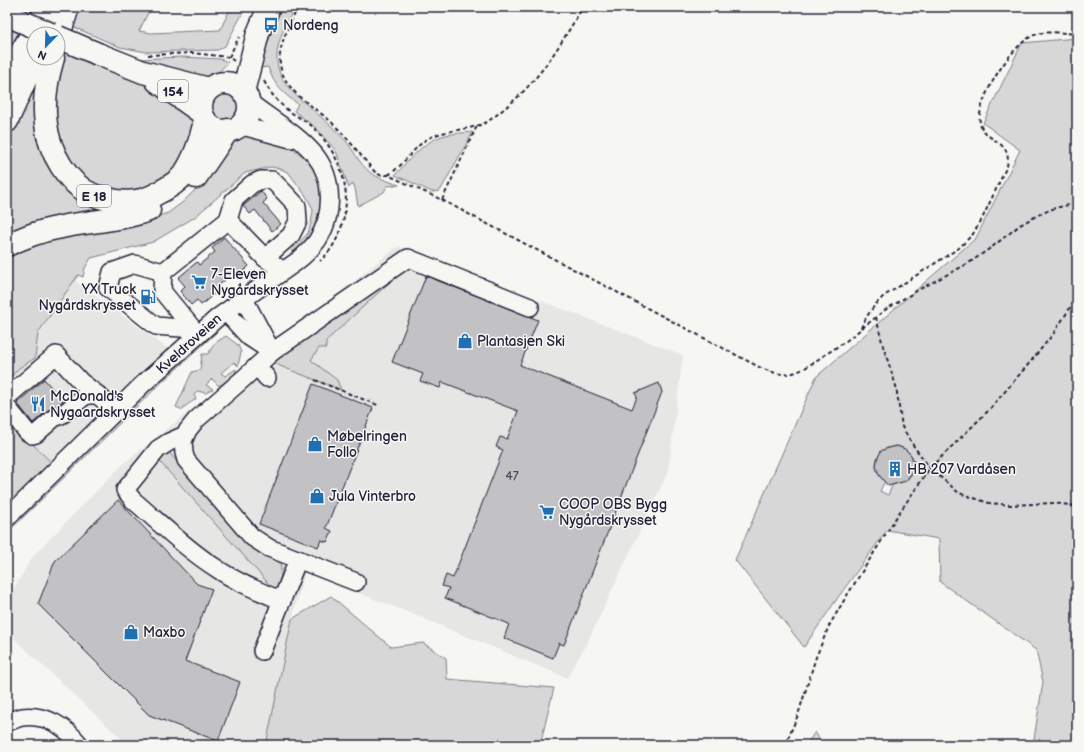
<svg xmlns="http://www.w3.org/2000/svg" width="1084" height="752" font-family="'Balsamiq Sans',sans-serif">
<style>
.built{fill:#e6e6e4}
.green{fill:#d7d7d7;stroke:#7c7c89;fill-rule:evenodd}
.building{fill:#c2c2c4;stroke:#22223b}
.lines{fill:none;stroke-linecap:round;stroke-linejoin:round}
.minor-casing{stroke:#22223b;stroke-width:20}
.major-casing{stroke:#22223b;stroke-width:25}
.highway-casing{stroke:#22223b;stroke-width:25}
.path{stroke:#22223b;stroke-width:2;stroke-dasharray:4 3;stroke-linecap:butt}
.minor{stroke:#f6f6f2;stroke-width:17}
.major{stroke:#f6f6f2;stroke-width:22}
.highway{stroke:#f6f6f2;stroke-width:22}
.major-bridge-casing{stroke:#22223b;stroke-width:25;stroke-linecap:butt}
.major-bridge{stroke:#f6f6f2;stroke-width:22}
.labels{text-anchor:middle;stroke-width:3;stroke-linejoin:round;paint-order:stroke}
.number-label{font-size:12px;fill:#4a4a5d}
.shield{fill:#f6f6f2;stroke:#626272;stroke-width:1}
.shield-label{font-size:13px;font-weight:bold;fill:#22223b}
.poi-label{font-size:14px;fill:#22223b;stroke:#f6f6f2;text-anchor:start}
.street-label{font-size:14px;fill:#22223b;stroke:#f6f6f2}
</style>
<rect width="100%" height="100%" fill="#f6f6f2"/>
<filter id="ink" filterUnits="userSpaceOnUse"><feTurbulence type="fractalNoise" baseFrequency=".025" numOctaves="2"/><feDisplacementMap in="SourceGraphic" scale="8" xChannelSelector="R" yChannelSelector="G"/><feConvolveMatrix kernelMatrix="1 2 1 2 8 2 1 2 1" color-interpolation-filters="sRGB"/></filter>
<g filter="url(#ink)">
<path class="built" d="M398,246L683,355L668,472L587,643L567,678L420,617L305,572L292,619L266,745H128L7,632V600L33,556L124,463Z
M70,277L171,351L53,464L7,419V373Z"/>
<path class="green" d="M75,7H151L139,31L151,33L220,30L231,7H246L225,46L218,50L146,52L120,47L69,25Z
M277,7H295C286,25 273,46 278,67C282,86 298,97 312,109C323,119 337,130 347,142C355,153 362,168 374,175C381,179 391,182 399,185L387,186L384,192L358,206L355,188L353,183L349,188L336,151L316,128L294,111L298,104C282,92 275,87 268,67L261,68L260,64L275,23L272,16Z
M7,24L23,31L7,66Z
M1077,38V745H1033L1043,682L1036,650L940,582L939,539L887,530L839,596L804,647L735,560L816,377L976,238L1020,150L983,123L1022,43ZM897,446C922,452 919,483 893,484L888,495L880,491L885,481C868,469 877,446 897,446Z
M59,46L171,97L188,113L194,126L185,159L156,190L116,195L71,173L50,113Z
M182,57L220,59L228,62L218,73L210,77L197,80L139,59Z
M42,58L48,154L121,208L7,242V141Z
M210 108a15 15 0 1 1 30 0a15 15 0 1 1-30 0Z
M473,132L440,191L432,192L395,175C409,160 422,143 442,136C452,133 463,133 473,132Z
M248,135C258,137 270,137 279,141C307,154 326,176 321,208C320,213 320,219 318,223C313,236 303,246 293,254L291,250L301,241L308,233L311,223L313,211L312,207L306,196L289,173L281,169L271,167L245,173L195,217L153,242L91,258L85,268L83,277L78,275L38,333L35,358L19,368L7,381V303L12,297L7,290V254L26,244L141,222L168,213L183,202L195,190L235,139Z
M403,267L404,269L326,341V348H319L311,360L337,380L341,390L280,366L274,361Z
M262,272L265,274L205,319L204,318Z
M214,330L217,332L160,384L7,533V525L124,412Z
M226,336L238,345L241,352L238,366L234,362L221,373L225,376L236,369L235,375L219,386L212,379L206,385L213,389L206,393L197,391L194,395L196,399L184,407L183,410L176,407L192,372L200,370L202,354H208L215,343Z
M7,419L53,464L7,506Z
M167,450L244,541L257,551L279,560C283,574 281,578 275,591L160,462Z
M331,596L391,647L423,643L446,658L447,679L554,688L540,745H266L292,619Z
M815,732L823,745H806Z"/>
<path class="building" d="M261,191L267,199L263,203L281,224L272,231L255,210L250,214L243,206Z
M224,237L249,266L237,277L233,273L218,286L220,289L201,305L197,300L191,305L180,291L185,286L178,278L197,262L199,265L215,252L212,248Z
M426,276L538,320L520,365L632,409L637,397L635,393L659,383L662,392L564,645L559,643L553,658L504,638L509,624L445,598L449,588L442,586L446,575L453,578L503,450L496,447L500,437L507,439L518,411L442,382L440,388L420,381L423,374L392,362Z
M44,379L63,401L58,405L48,410L33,423L17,403Z
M313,384L373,408L326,528L332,531L327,542L321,540L318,547L259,524Z
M897,446L905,449L911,455L914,463L913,471L906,481L888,486L879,475L876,467L877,459L881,451L885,449Z
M118,500L197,584L212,589L185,661L240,682L218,741L149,715L38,604L55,561Z"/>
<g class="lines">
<g class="minor-casing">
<g id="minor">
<path d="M239,125L291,139"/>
<path d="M228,220L234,200L252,184L261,180H272L285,193L297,206L298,221L291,235L265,258"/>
<path d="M163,272L135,264L112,272L108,288L156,326L193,329"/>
<path d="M226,312L249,337L272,352L244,299"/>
<path d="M198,335L162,291L163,272L228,220L265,258L283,271"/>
<path d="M257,366L267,378"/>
<path d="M7,397L56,355L81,382L98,395L115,411"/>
<path d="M7,407L27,432L32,435L36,434L54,418L63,414L86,395H98"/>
<path d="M185,435L169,442L158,449L125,490L133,500C160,523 186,549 216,568C236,582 259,591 282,601"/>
<path id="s1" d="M7,518L143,384L198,335L217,318L296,262C304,256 311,249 317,241C334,215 334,179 315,155C297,133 270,119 248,101"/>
<path d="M356,582L269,548L252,537L186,460L184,453L183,441L188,430L196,420L244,378L272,352L408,258L530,307"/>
<path d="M262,651L298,559"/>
<path d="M7,722C12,721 17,718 22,717C46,714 66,727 80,745"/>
</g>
</g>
<g class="major-casing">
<path id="major" d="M98,54L143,72L209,89
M157,81L202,113
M201 107a24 24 0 1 1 48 0a24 24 0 1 1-48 0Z
M243,92L258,33L269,7"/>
</g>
<g class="highway-casing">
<path id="highway" d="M58,38L68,7
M53,58C47,78 43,103 46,124C49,151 67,184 93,195C97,197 103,198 108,199C126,204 144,202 160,192C169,187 178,182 184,174C196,157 201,139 205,120
M7,76L48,7
M7,121L35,58
M196,177L228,130
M7,245C23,238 39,231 57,228C87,221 119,221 149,210"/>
</g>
<path class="path" d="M298,7C281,43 266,67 301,98C310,105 319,112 328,119C346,135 359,154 375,172L380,175H388L442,200L759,367C776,374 787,378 805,368L846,341L885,310L918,290L969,263L992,247L1020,225L1040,214L1055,208L1077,203
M148,55L192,53L229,57L234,61
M229,57L239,37
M264,81C271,94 277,102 289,111C297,117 309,122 316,130C342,158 354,194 340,231C336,242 330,252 320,261
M388,175C404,166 413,147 429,138C446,129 467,131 485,123C492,119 499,113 505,108C540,80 560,45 583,7
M442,200L477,126
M876,317L883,346L896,386L902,427L915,448L930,468L959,493L989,503L1011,505L1053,503L1077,506
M861,328C866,316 874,305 884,296L959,248L973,234L982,219L1007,166C1013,139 984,143 980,123C976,100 1011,46 1032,36C1045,30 1062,33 1077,34
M315,380L380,406
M785,745L798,715L816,657L829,626L846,597L899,513L930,468L989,410L1032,360L1054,333L1077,297"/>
<use href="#minor" class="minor"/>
<use href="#major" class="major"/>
<use href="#highway" class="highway"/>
<g class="major-bridge-casing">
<path id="major-bridge" d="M7,15L51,34
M58,37L98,54"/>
</g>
<use href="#major-bridge" class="major-bridge"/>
</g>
</g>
<defs>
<g id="bus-bare" transform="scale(1.2)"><path d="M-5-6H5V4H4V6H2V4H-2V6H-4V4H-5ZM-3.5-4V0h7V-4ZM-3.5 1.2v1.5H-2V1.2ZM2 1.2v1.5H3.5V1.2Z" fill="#1f6fb2" stroke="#f6f6f2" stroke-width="2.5" paint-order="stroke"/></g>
<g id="supermarket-bare" transform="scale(1.2)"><path d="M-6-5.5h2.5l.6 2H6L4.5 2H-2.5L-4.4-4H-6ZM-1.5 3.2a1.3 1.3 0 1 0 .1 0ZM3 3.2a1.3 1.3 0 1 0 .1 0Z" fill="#1f6fb2" stroke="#f6f6f2" stroke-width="2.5" paint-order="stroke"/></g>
<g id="fuel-bare" transform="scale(1.2)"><path d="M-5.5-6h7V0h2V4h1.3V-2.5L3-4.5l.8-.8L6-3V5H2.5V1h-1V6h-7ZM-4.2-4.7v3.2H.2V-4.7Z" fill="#1f6fb2" stroke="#f6f6f2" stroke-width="2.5" paint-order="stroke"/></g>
<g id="shop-bare" transform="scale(1.2)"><path d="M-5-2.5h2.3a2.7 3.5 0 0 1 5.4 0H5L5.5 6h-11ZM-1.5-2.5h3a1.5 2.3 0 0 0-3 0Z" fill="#1f6fb2" stroke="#f6f6f2" stroke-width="2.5" paint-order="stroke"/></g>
<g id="restaurant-bare" transform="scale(1.2)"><path d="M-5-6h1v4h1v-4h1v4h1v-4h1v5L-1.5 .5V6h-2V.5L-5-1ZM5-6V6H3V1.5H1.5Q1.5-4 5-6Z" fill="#1f6fb2" stroke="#f6f6f2" stroke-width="2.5" paint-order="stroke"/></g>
<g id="building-bare" transform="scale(1.2)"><path d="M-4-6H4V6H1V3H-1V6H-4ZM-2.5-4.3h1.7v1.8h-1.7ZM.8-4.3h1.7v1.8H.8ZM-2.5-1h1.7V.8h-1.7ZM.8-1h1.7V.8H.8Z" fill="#1f6fb2" stroke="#f6f6f2" stroke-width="2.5" paint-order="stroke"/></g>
</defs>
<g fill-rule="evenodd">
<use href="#bus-bare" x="271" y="25"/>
<use href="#supermarket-bare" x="199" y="282"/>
<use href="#fuel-bare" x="148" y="297"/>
<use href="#shop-bare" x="465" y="341"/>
<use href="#restaurant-bare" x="38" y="404"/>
<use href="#shop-bare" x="315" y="444"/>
<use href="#building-bare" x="895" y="469"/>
<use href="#shop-bare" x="317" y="496"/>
<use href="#supermarket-bare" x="547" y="512"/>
<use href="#shop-bare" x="131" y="632"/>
</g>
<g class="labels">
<g class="number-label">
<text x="512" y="480">47</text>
</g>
<g class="shield">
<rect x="158" y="80" width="30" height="22" rx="3"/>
<rect x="77" y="185" width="34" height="22" rx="3"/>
</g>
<g class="shield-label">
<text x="173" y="96">154</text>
<text x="94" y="201">E 18</text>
</g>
<g class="poi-label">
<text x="283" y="30">Nordeng</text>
<text x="211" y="279">7-Eleven<tspan x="211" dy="16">Nygårdskrysset</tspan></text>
<text x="136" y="294" text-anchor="end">YX Truck<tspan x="136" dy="16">Nygårdskrysset</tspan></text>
<text x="477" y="346">Plantasjen Ski</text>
<text x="50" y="401">McDonald's<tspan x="50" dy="16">Nygaardskrysset</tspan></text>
<text x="327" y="441">Møbelringen<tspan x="327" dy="16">Follo</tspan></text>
<text x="907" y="474">HB 207 Vardåsen</text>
<text x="329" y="501">Jula Vinterbro</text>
<text x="559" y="509">COOP OBS Bygg<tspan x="559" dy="16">Nygårdskrysset</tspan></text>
<text x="143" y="637">Maxbo</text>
</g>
<g class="street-label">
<text dy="5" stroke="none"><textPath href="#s1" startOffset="252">Kveldroveien</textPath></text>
</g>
</g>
<rect width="1084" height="752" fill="none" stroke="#f6f6f2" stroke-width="24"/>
<rect x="12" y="12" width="1060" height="728" fill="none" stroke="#22223b" stroke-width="1.5" filter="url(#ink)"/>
<g transform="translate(46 46) rotate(203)"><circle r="19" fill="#f6f6f2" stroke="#a1a1a9"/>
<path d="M0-3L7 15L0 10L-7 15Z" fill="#1f6fb2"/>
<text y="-6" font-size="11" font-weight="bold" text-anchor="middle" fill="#22223b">N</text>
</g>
</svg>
